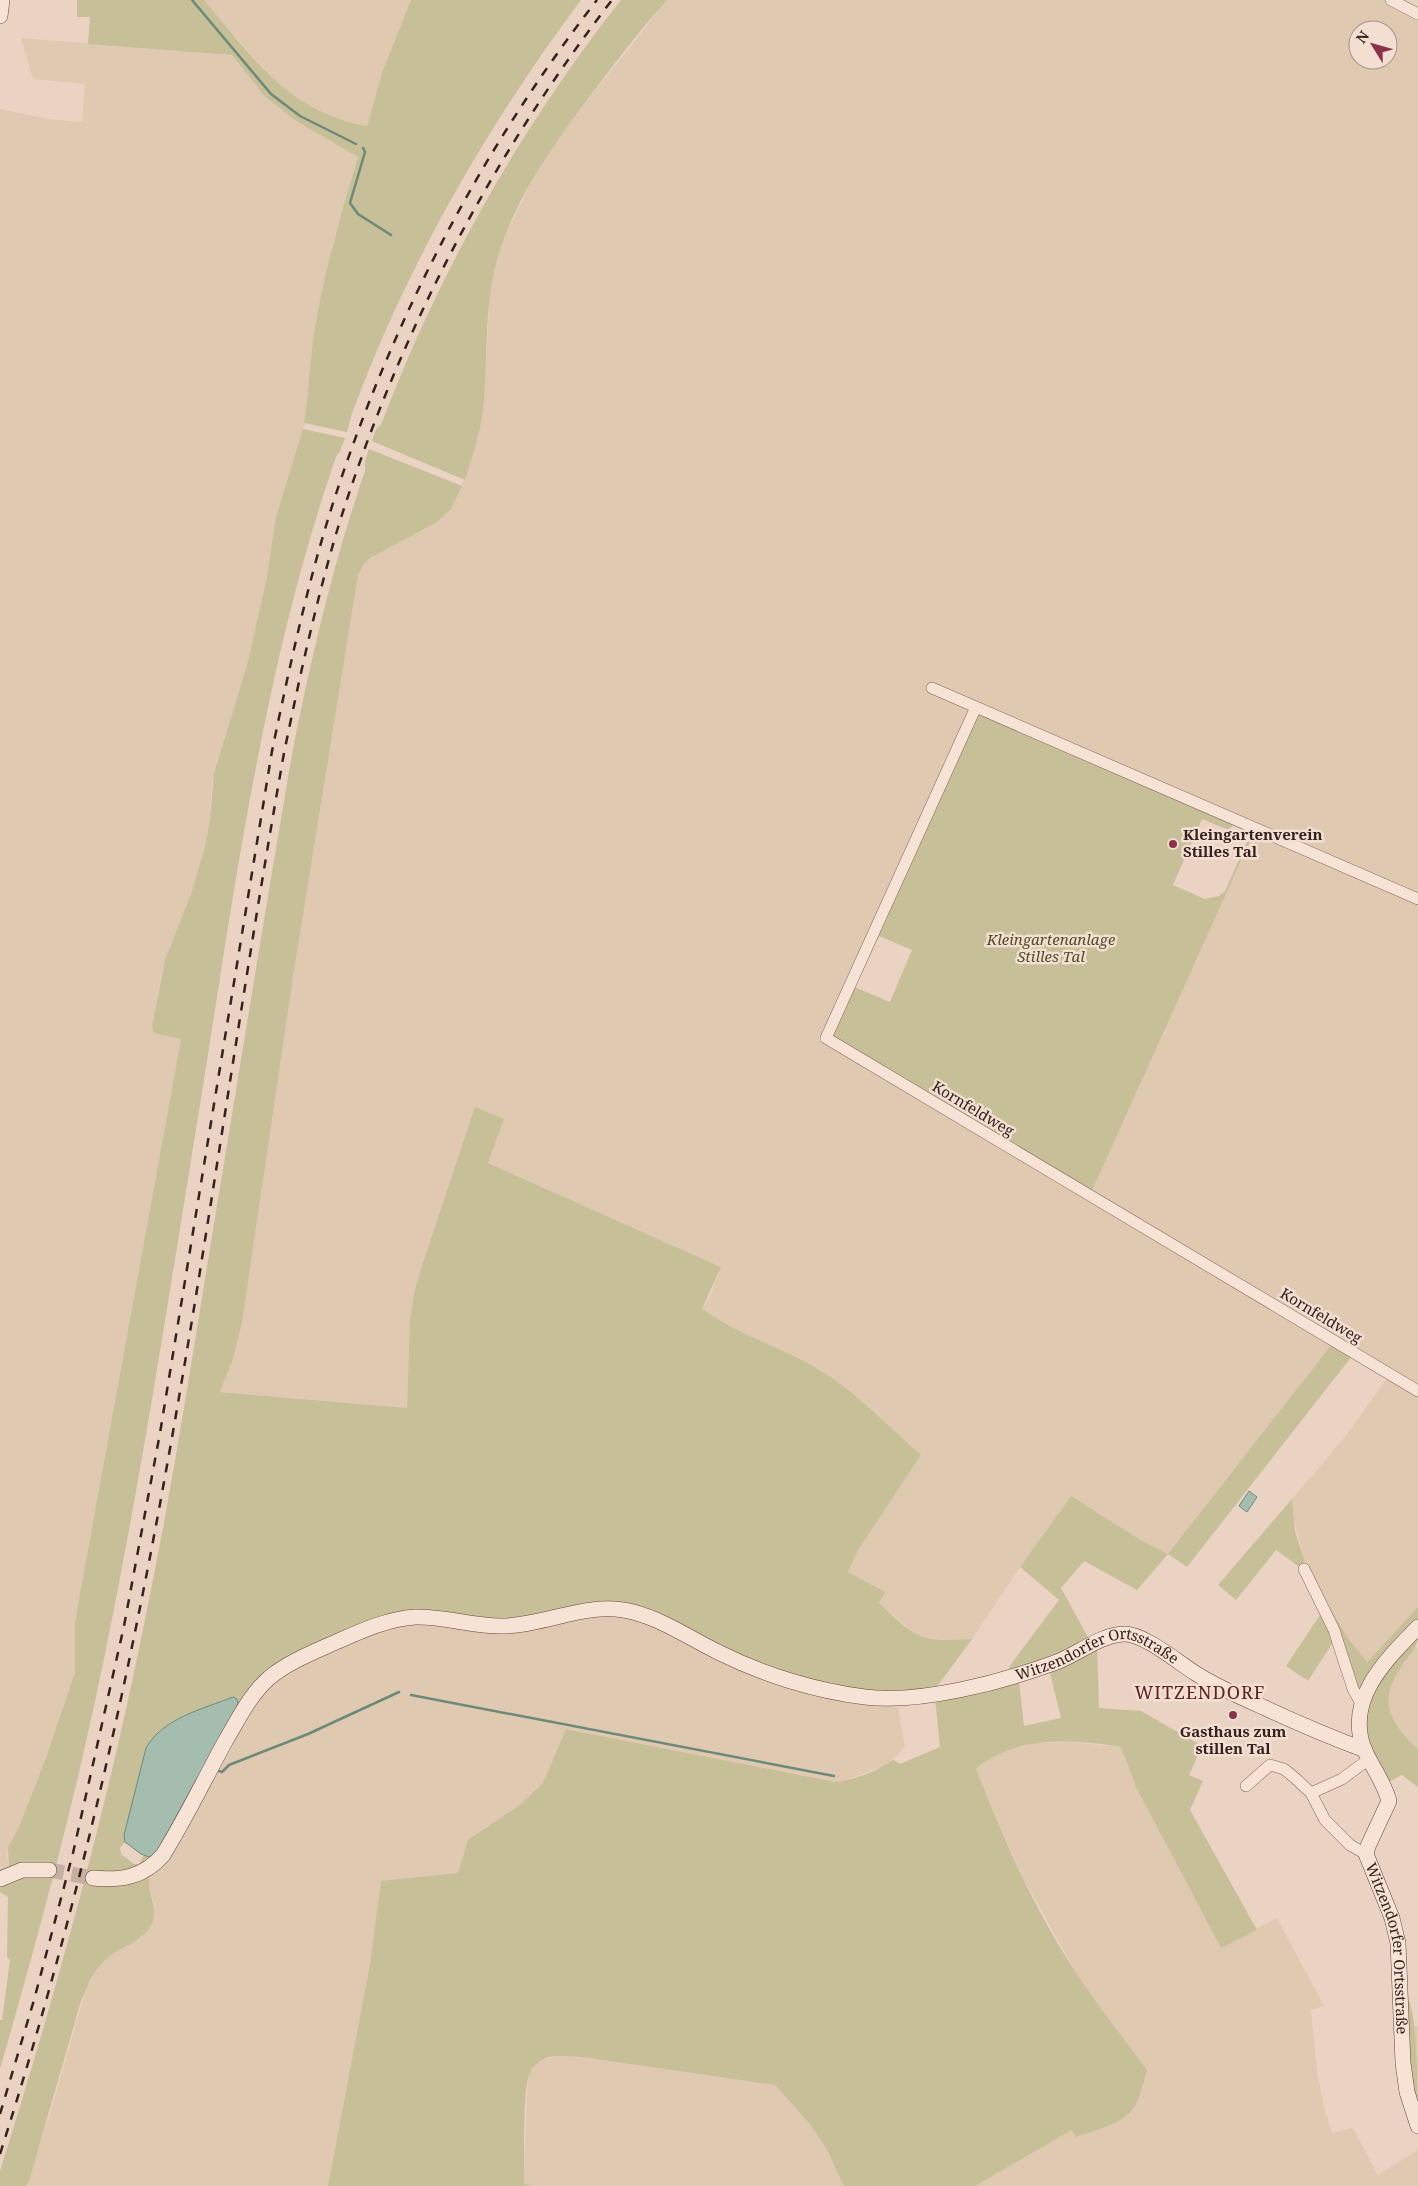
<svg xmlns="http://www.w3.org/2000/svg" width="1418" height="2186" font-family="'Noto Serif',serif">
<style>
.farmland{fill:#dfcab1;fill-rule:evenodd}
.green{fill:#c7bf98;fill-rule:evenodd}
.water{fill:#a5bdaf;stroke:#6c8a7a}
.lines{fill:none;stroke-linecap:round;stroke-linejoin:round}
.stream{stroke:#6c8a7a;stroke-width:2.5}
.secondary-tunnel{stroke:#c6b0a2;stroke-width:15;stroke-dasharray:15 8;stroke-linecap:butt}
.street-casing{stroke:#83655b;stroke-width:12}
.secondary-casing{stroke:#65463e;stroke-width:16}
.street{stroke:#f6e3d5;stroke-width:11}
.secondary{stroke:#f6e3d5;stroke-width:15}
.rail{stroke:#34221e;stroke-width:2.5;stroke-dasharray:9 9;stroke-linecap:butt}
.poi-dot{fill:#8d304c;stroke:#f2dfd2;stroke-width:2}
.labels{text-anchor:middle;stroke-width:5;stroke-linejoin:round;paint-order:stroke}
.poi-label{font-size:15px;font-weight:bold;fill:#34221e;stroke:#f2dfd2;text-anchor:start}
.park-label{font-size:15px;font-style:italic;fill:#4f4d26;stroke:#f2dfd2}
.street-label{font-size:15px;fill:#34221e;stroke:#f2dfd2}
.quarter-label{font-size:18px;letter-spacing:1px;fill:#5d2126;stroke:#f2dfd2}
</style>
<rect width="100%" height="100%" fill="#ead3c3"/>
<path class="farmland" d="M204,0H411L382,73L367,126L329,116L294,98L267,73Z
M667,0H1403L1399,9L1418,21V1607L1367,1662L1348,1638L1330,1608L1325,1605L1305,1562L1292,1512V1499L1345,1437L1388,1377L1332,1344L1168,1554L1144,1542L1071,1496L1020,1567L972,1639L932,1640L922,1637L912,1631L879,1603L884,1592L848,1572L858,1550L921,1455L869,1406L818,1369L718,1321L702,1309L710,1296L721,1267L488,1163L414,1293L410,1322L407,1408L220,1392L233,1359L242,1323L294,971L358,575L363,565L370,558L437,522L459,493L479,435L483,410L490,291L498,256L506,234L537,170L561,134ZM1358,30H1388V60H1358ZM973,703L1254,832L1091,1193L822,1040Z
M21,38L232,55L265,97L298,122L358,157L333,241L303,429L276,517L266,582L247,665L217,762L212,783L210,820L205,847L191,894L171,944L161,976L152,1026L153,1031L157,1034L181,1039L77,1610L75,1623V1672L47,1755L19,1827L11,1840L7,1854L9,1870L0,1875V109L48,119L82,122L85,84L33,79Z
M609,1612L897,1701L905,1747L893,1760L882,1767L844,1781L835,1782L566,1729L543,1783L521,1804L468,1840L458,1873L382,1881L370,1964L328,2186H26L50,2113L86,1989L98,1968L109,1957L142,1937L155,1907L148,1883L149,1876L257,1697L285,1672L393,1624Z
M1418,1645V1749L1392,1721L1387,1699L1390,1686L1398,1672Z
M1069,1742L1121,1747L1136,1787L1221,1948L1277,1918L1324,2006L1311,2010L1317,2071L1324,2107L1332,2133L1353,2128L1378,2175L1418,2150V2186H975L1072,2130L1076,2137L1105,2126L1128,2115L1075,1971L1025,1881L993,1812L976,1769L999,1752L1014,1748L1037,1743Z
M1414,2026H1418V2079L1415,2059Z
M557,2056L582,2057L775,2085L810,2124L826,2148L844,2186H533L524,2184L527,2095L529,2073L536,2064L545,2059Z"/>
<path class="green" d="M77,0H204C255,59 286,111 367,126L382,73L411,0H581C487,126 408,263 353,411C350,417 350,425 347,432L304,423C309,391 310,359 315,327C325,269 341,213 358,157L298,122L265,97L232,55L88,44L90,17H77Z
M621,0H667C641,29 617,60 594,91C552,146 510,204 494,272C484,318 488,364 483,411C480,435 472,457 465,480L372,441L376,429L381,425C439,272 520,128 621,0Z
M303,429L345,438L340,451L336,457C258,682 231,920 192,1154C163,1334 135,1514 97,1692C70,1819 36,1944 0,2069V2020H2L10,1960L7,1957L8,1897L0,1892V1884L9,1870L8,1847L19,1827L47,1755L75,1672V1623L77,1610L181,1039L157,1034L153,1031L152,1026L165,960L191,894L205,847L210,820L214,773L247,665L266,582L276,517Z
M369,449L462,486L451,509L437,522L370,558L363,565L358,575L294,971L242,1323L233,1359L220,1392L407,1408L410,1322L414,1293L422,1266L475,1107L504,1119L488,1163L721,1267L702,1309C738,1335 781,1347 818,1369C857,1393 888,1425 921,1455L858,1550L848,1572L885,1592L879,1603C894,1616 911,1636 931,1639C944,1641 959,1639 972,1639L936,1688L896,1693L880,1692L849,1690L816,1682L744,1659L645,1612L603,1601L530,1618L505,1622L426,1613L390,1616L331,1639L280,1663L258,1679L243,1701L164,1844C154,1861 142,1870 122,1875L121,1872L94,1871L92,1882C116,1887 129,1884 151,1872C143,1891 162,1908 150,1927C143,1939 128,1945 116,1952C95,1965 87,1985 79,2008L29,2181L26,2186H0V2171C56,1993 106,1813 143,1629C170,1501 190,1372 211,1242C238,1079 264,917 292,754C311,658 333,563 365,471V462ZM233,1697L237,1699L238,1705L156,1853L149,1857L144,1855L139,1864H134L121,1854L120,1848L125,1842L124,1835L146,1748C163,1718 203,1709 233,1697Z
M981,715L1234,824L1229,830L1202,819L1173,885L1205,899L1219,896L1225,891L1252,831L1254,832L1091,1193L834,1037L833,1031L852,986L890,1002L912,950L879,936L859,979L857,977L976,717Z
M1332,1344L1352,1356L1187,1567L1168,1554L1137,1590L1084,1561L1061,1588L1090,1641L1011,1671L1009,1667L1059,1600L1020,1567L1071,1496L1144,1542L1168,1554Z
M1292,1499L1295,1531L1305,1562L1298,1566L1276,1550L1236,1600L1218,1585Z
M1325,1605L1330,1608L1348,1638L1367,1662L1418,1607V1619L1389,1650L1360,1691L1356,1689Z
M1322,1612L1335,1639L1308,1681L1286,1666Z
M1418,1633C1418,1648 1413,1651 1404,1663C1377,1701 1387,1719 1418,1749V1787L1402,1775L1387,1783L1373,1757L1364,1716L1384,1671Z
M1097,1647L1099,1708L1141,1711L1202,1746L1189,1775L1203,1781L1190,1810L1257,1930L1221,1948L1136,1787L1121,1747C1072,1739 1016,1735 976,1769C1003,1838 1034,1909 1075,1971C1097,2005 1123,2037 1147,2070C1143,2082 1140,2101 1132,2110C1121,2124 1091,2132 1075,2137L1072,2130L975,2186H844L826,2148L810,2124L775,2085L582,2057C570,2057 554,2054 544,2059C538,2062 532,2067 530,2073C522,2088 525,2162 524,2184L533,2186H328L370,1964L381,1881L458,1873L468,1840L521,1804L543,1783L566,1729L835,1782C855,1780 877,1771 893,1760L900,1764L940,1747L935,1698L1019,1681L1024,1726L1061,1718L1049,1669Z
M1408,2000C1417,2009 1418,2098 1418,2115L1415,2105L1404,2004Z"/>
<path class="water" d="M1249,1491L1257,1497L1247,1512L1239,1506Z
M233,1697L237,1699L238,1704L156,1853L149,1857L141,1854L125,1842L124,1835L146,1748C163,1718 203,1709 233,1697Z"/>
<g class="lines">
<path class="stream" d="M192,0L271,94L300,116L356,144
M363,148L365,152L350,203L358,214L391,235
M411,1695L834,1776
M216,1770L222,1772L229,1765L308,1734L399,1692"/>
<path class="secondary-tunnel" d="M49,1870L93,1878"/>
<g class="street-casing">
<path id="street" d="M1391,0L1418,14
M932,688L1418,899
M976,707L826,1038L1418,1391
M1304,1569L1334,1630L1353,1689L1362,1705
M1246,1786L1270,1765L1284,1769L1295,1778L1311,1793L1325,1820L1350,1845L1366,1854
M1311,1793L1342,1779L1369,1759"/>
</g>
<g class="secondary-casing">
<g id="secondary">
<path d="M0,16L2,0"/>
<path id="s1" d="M1418,1627C1386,1660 1345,1699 1364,1749C1372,1767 1384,1782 1389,1801L1368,1846L1366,1854L1392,1918L1398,1943L1403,2063L1407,2092L1418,2126"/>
<path id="s2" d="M93,1878C121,1881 144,1877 163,1855C186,1818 205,1778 226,1740C239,1718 250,1695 269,1678C288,1662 314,1652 336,1642C361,1631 387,1619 415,1617C445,1616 474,1627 504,1626C547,1625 590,1600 633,1612C664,1620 691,1639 720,1653C764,1675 816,1691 865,1697C920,1704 1002,1682 1054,1663C1077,1655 1099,1635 1124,1634C1143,1633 1179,1663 1195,1673C1217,1687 1240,1697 1263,1707C1297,1723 1330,1737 1365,1750"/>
<path d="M0,1879L22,1870H49"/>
</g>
</g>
<use href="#street" class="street"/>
<use href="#secondary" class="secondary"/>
<path class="rail" d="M0,2114L34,2000L73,1853L124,1626L160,1433L272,751C290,665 308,580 335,497C393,319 482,148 597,0
M0,2154C55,1982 99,1808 135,1632C195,1341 232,1045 284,753C299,680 315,606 336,534C395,341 489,160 612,0"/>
</g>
<g class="poi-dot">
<circle cx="1173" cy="844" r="5"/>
<circle cx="1233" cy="1715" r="5"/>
</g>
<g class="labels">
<g class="poi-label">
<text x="1183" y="840">Kleingartenverein<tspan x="1183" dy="17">Stilles Tal</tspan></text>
<text x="1233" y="1737" text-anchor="middle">Gasthaus zum<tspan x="1233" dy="17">stillen Tal</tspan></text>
</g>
<g class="park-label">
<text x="1051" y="945">Kleingartenanlage<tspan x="1051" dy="17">Stilles Tal</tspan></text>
</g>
<g class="street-label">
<text transform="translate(973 1109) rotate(31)" y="5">Kornfeldweg</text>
<text transform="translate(1321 1316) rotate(31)" y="5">Kornfeldweg</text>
<text dy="5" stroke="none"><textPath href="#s2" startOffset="1154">Witzendorfer Ortsstraße</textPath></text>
<text dy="5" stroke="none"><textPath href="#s1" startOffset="356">Witzendorfer Ortsstraße</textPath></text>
</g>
<g class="quarter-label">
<text x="1200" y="1699">WITZENDORF</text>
</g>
</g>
<g transform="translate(1373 45) rotate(307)"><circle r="24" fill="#f2dfd2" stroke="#a6938a"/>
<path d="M0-4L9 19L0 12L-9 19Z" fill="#8d304c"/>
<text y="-8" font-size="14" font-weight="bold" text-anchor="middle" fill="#34221e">N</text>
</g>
</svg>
